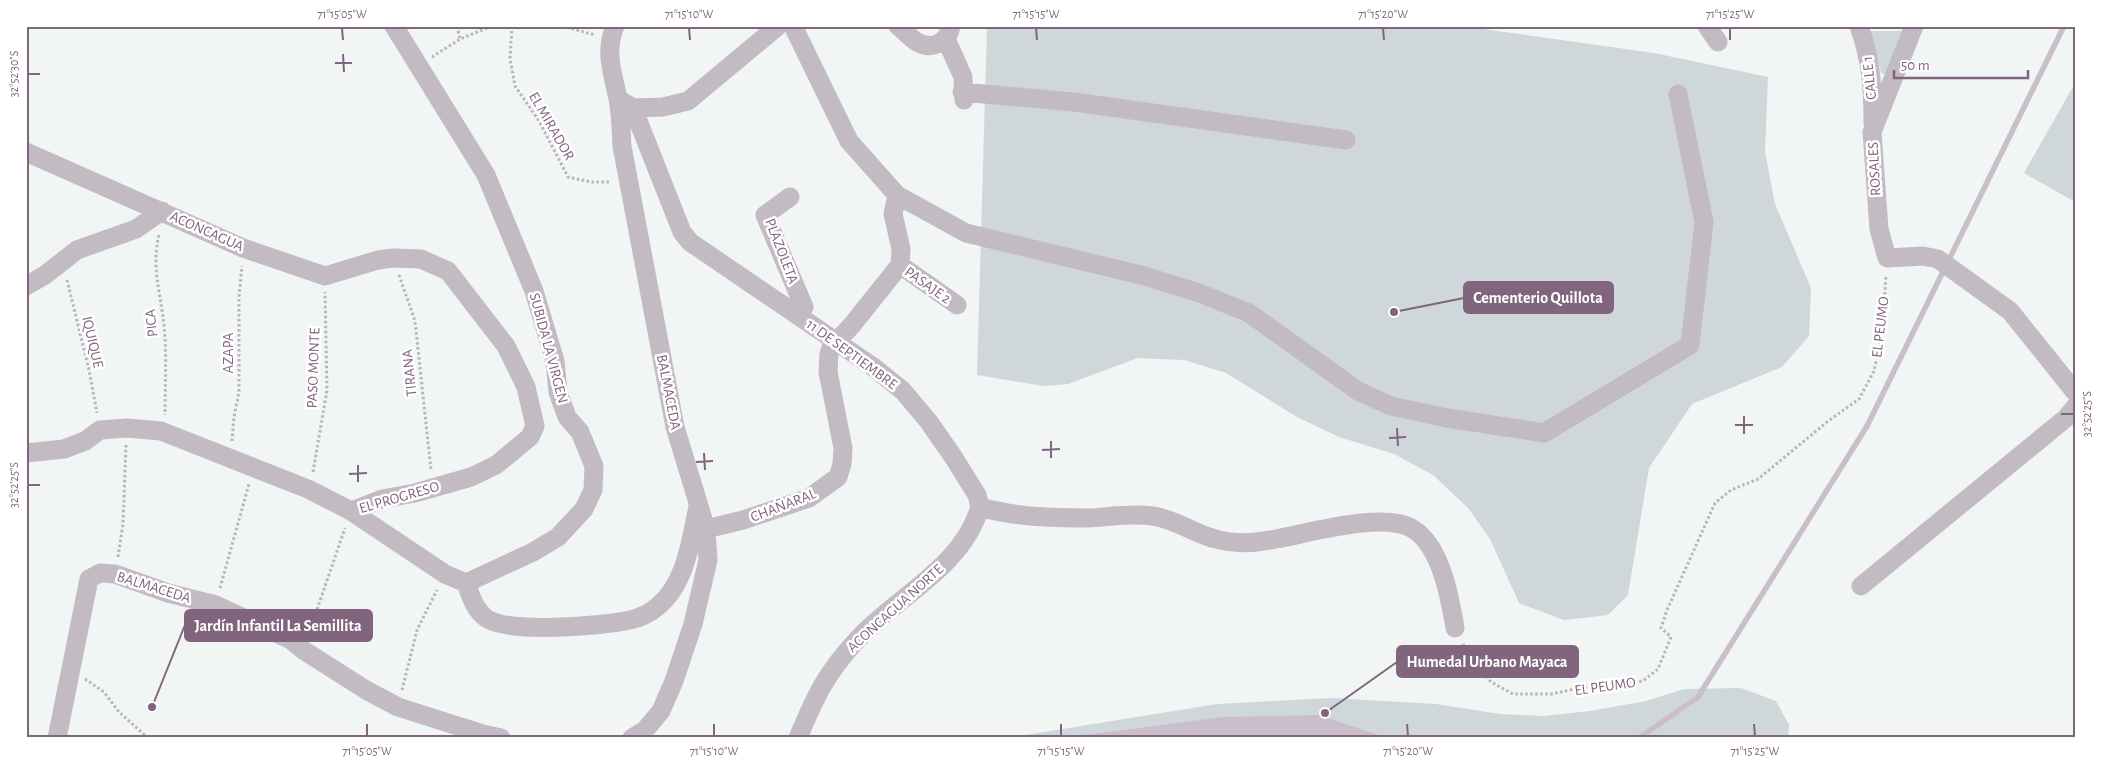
<svg xmlns="http://www.w3.org/2000/svg" width="2101" height="764" font-family="'Alegreya Sans',sans-serif">
<style>
.green{fill:#d0d7da}
.water{fill:#cbbecb}
.lines{fill:none;stroke-linecap:round;stroke-linejoin:round}
.stream{stroke:#cbbecb;stroke-width:5.5}
.path{stroke:#bab4ba;stroke-width:3;stroke-dasharray:2.5 2.5;stroke-linecap:butt}
.minor{stroke:#c3bbc3;stroke-width:19}
.ticks{fill:none;stroke:#81657f;stroke-width:2}
.labels{text-anchor:middle;stroke-width:5;stroke-linejoin:round;paint-order:stroke}
.street-label{font-size:15px;fill:#81657f;stroke:#fff}
.leader{fill:none;stroke:#81657f;stroke-width:2}
.callout-dot{fill:#81657f;stroke:#fff;stroke-width:2}
.callout{fill:#81657f;stroke:#81657f;stroke-width:2}
.callout-label{font-size:16px;text-anchor:middle;font-weight:bold;fill:#fff}
.neatline{fill:none;stroke:#81657f;stroke-width:2}
.ticks-label{font-size:12px;text-anchor:middle;fill:#81657f}
</style>
<rect width="100%" height="100%" fill="#f1f5f4"/>
<path class="green" d="M987,26H1461L1654,53L1768,77L1765,152L1775,204L1811,288L1809,336L1782,367L1692,404L1649,468L1628,595L1608,615L1564,620L1519,603L1490,539L1468,508L1433,475L1394,454L1339,437L1297,417L1226,373L1184,360L1138,358L1068,384L1044,386L977,375Z
M1870,31H1902L1890,76L1881,73Z
M2075,83V202L2024,173Z
M1741,688L1776,701L1789,725L1788,738H1006L1217,704L1331,698L1436,704L1500,714L1543,716L1590,711L1646,701L1684,689Z"/>
<path class="water" d="M1319,715L1387,738H1061L1223,717Z"/>
<g class="lines">
<path class="stream" d="M1639,738L1698,697L1867,426L2064,26"/>
<path class="path" d="M457,26L460,39
M512,26L510,58L515,86L539,121L568,177L591,182H611
M562,26L595,35
M432,57L460,39L492,26
M159,235C151,267 161,294 164,326C167,355 165,385 165,415
M399,275L415,321L431,470
M67,280L89,370L97,413
M232,441L234,417L239,392V297L242,266
M313,472L327,390L325,292
M118,557L123,524L126,444
M220,588L249,484
M309,633L345,528
M1463,644L1470,659L1491,682L1513,694H1551L1585,687L1643,681L1658,669L1671,637L1661,628L1667,610L1715,503L1731,490L1758,479L1827,422L1859,399L1874,371L1882,335L1886,275
M85,679L104,692L119,712L148,738
M402,690L417,630L437,590"/>
<path class="minor" d="M615,26C604,53 613,73 618,99C621,114 621,130 622,146L675,427L706,529L708,560L693,624L674,681L661,711L645,730L632,738
M898,26C905,31 910,38 917,42C932,51 948,42 951,26
M1707,26L1718,42
M1859,26C1871,59 1873,89 1873,123
M1914,26L1872,132L1879,229L1887,258L1923,256L1938,259L2010,311L2075,392
M946,39L963,77L964,100
M962,92L1074,102L1346,140
M623,102L633,108L663,107L688,101L778,26
M633,108L682,232L690,242L872,366L903,391L929,422L954,458L977,495L980,507C1015,517 1052,518 1088,518C1109,517 1131,513 1153,516C1175,519 1195,534 1216,539C1236,545 1257,543 1276,539C1310,533 1384,511 1413,529C1441,546 1450,598 1455,628
M26,152L243,248L325,276L378,260L393,258L421,259L448,271L506,346L526,387L535,426L530,437L496,465L471,477L415,493L382,499L351,511
M897,195L966,233L1145,276L1199,293L1249,313L1358,391L1391,406L1447,418L1544,433L1690,345L1704,222L1678,94
M790,197L765,215L804,307L800,315
M900,265L957,305
M26,286L45,275L77,250L136,229L162,211
M26,453L64,449L85,441L100,430L127,428L161,431L308,489L351,511L445,574L466,583L533,552L558,537L584,509L593,490L594,466L580,432L567,417L558,392L555,361L534,291L486,175L394,26
M706,529L743,520L809,498L838,477L842,464L843,448L828,372L829,354L831,348L852,325L900,265L901,249L893,214L897,195L849,141L793,26
M466,583C471,596 474,609 486,618C508,634 603,626 630,620C639,618 650,613 657,607C686,584 691,540 698,506
M1861,586L2066,418L2075,407
M57,738L89,579L100,573L115,574L168,593L216,605L291,640L303,650L366,690L398,707L483,734L501,738
M798,738C815,697 826,673 857,640C897,596 962,568 980,507"/>
</g>
<path class="ticks" d="M342,28L343,40M689,28L690,40M1036,28L1037,40M1383,28L1384,40M1730,28V40M343,54L344,72M335,63H352M28,74H40M2061,414H2074M1744,416V434M1735,425H1753M1397,428L1398,446M1389,438L1406,437M1051,441V458M1042,450L1060,449M704,453L705,470M696,462L713,461M358,465V482M349,474L367,473M28,485H40M367,724V736M714,724V736M1061,724V736M1407,724L1408,736M1754,724L1755,736"/>
<g class="labels">
<g class="street-label">
<text transform="translate(1869 78) rotate(-96)" y="5">CALLE 1</text>
<text transform="translate(552 126) rotate(60)" y="5">EL MIRADOR</text>
<text transform="translate(1874 169) rotate(-93)" y="5">ROSALES</text>
<text transform="translate(207 231) rotate(24)" y="5">ACONCAGUA</text>
<text transform="translate(782 251) rotate(69)" y="5">PLAZOLETA</text>
<text transform="translate(928 285) rotate(35)" y="5">PASAJE 2</text>
<text transform="translate(151 323) rotate(-96)" y="5">PICA</text>
<text transform="translate(1880 327) rotate(-83)" y="5">EL PEUMO</text>
<text transform="translate(93 342) rotate(77)" y="5">IQUIQUE</text>
<text transform="translate(549 348) rotate(75)" y="5">SUBIDA LA VIRGEN</text>
<text transform="translate(228 353) rotate(-90)" y="5">AZAPA</text>
<text transform="translate(852 354) rotate(36)" y="5">11 DE SEPTIEMBRE</text>
<text transform="translate(313 368) rotate(-88)" y="5">PASO MONTE</text>
<text transform="translate(409 373) rotate(-96)" y="5">TIRANA</text>
<text transform="translate(669 392) rotate(79)" y="5">BALMACEDA</text>
<text transform="translate(399 497) rotate(-16)" y="5">EL PROGRESO</text>
<text transform="translate(783 505) rotate(-21)" y="5">CHAÑARAL</text>
<text transform="translate(154 587) rotate(17)" y="5">BALMACEDA</text>
<text transform="translate(895 608) rotate(-42)" y="5">ACONCAGUA NORTE</text>
<text transform="translate(1605 686) rotate(-8)" y="5">EL PEUMO</text>
</g>
</g>
<path class="leader" d="M1394 312L1464 298M152 707L185 625M1325 713L1397 662"/>
<g class="callout-dot">
<circle cx="1394" cy="312" r="5"/>
<circle cx="152" cy="707" r="5"/>
<circle cx="1325" cy="713" r="5"/>
</g>
<g class="callout">
<rect x="1464" y="282" width="149" height="31" rx="5"/>
<rect x="185" y="610" width="187" height="31" rx="5"/>
<rect x="1397" y="646" width="181" height="31" rx="5"/>
</g>
<g class="callout-label">
<text x="1538" y="303">Cementerio Quillota</text>
<text x="278" y="631">Jardín Infantil La Semillita</text>
<text x="1487" y="667">Humedal Urbano Mayaca</text>
</g>
<rect width="2101" height="764" fill="none" stroke="#ffffff" stroke-width="55"/>
<path d="M1894 70v8h134v-8" fill="none" stroke="#81657f" stroke-width="2.5"/>
<text x="1901" y="70" font-size="15" fill="#81657f" stroke="#ffffff" stroke-width="4" paint-order="stroke">50 m</text>
<rect x="28" y="28" width="2046" height="708" class="neatline"/>
<g class="ticks-label">
<text x="342" y="18">71°15'05"W</text>
<text x="689" y="18">71°15'10"W</text>
<text x="1036" y="18">71°15'15"W</text>
<text x="1383" y="18">71°15'20"W</text>
<text x="1730" y="18">71°15'25"W</text>
<text transform="translate(14 74) rotate(-90)" y="4">32°52'30"S</text>
<text transform="translate(2087 414) rotate(-90)" y="4">32°52'25"S</text>
<text transform="translate(14 485) rotate(-90)" y="4">32°52'25"S</text>
<text x="367" y="755">71°15'05"W</text>
<text x="714" y="755">71°15'10"W</text>
<text x="1061" y="755">71°15'15"W</text>
<text x="1408" y="755">71°15'20"W</text>
<text x="1755" y="755">71°15'25"W</text>
</g>
</svg>
